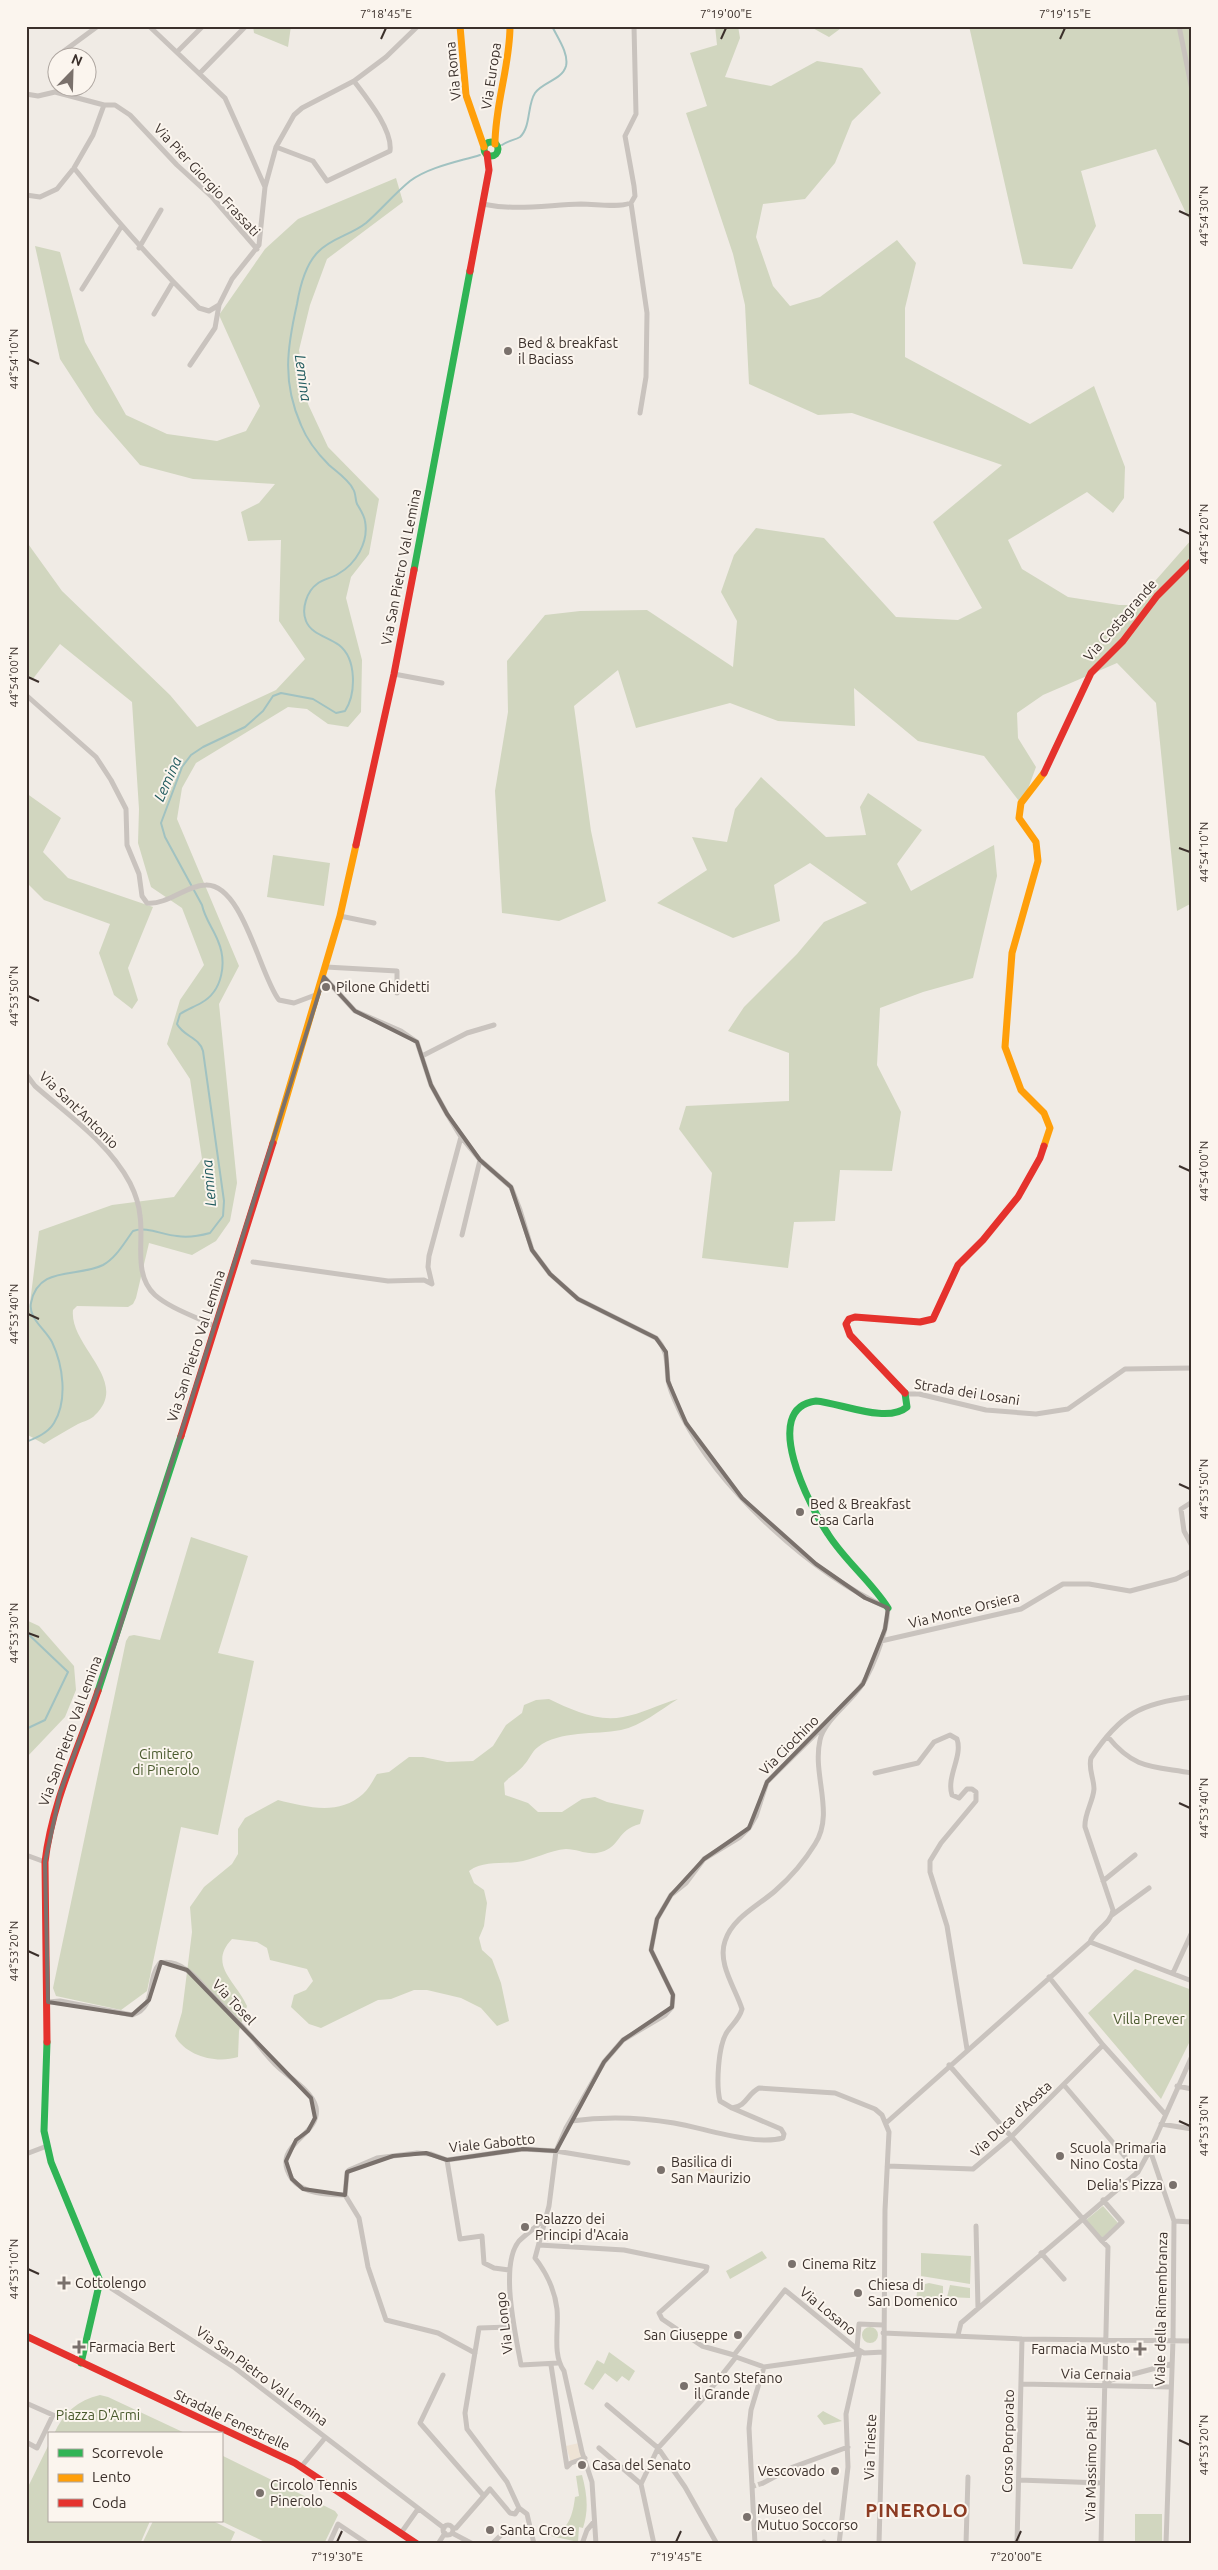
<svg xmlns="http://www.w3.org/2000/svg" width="1218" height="2570" font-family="Ubuntu,sans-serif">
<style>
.green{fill:#d1d6bf}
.plaza{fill:#eee3d5}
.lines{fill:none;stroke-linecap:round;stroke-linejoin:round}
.stream{stroke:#a1c2c1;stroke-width:2}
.street-tunnel{stroke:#ccc6c0;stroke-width:5;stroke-dasharray:5 2.5;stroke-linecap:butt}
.street{stroke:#c9c3be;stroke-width:5}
.fast{stroke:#30b455;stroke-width:7}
.slow{stroke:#ff9f0a;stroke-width:7}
.jam{stroke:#e5322d;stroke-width:7}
.marked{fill:none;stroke:#7a716c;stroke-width:4;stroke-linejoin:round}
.ticks{fill:none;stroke:#3b302b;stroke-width:2}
.poi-dot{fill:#7a716c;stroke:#fbf5ee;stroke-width:2}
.labels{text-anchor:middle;stroke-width:4;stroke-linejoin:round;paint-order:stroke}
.street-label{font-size:14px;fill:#3b302b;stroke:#fbf5ee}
.poi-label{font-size:14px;fill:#3b302b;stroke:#fbf5ee;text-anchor:start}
.park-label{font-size:14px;fill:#4a5a2e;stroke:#fbf5ee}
.water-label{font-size:15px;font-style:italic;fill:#1f5a5e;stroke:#fbf5ee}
.district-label{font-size:19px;font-weight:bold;letter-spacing:1px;fill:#8c3b22;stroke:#fbf5ee}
.neatline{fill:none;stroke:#3b302b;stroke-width:2}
.ticks-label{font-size:12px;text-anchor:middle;fill:#3b302b}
</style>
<rect width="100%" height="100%" fill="#f0ebe5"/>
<path class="green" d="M253,26H291L288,47L254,33Z
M715,26H738L740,38L725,77L771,86L817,61L862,68L881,93L852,121L835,163L805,199L763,204L756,237L773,286L790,306L820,297L897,240L916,263L905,308V357L1030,424L1094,386L1125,467L1124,498L1113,513L1087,492L1008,540L1022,569L1068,597L1119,605H1134L1192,539V903L1177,911L1156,703L1117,663L1043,695L1017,713L1018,738L1036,767L1022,805L984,756L918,741L854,688L855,726L778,721L730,703L636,728L618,670L574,706L591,831L606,901L559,921L502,913L495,791L508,712L507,661L545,615L580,611L647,610L733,667L737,621L721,592L734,555L756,528L824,538L896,617L958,620L982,608L933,522L1002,465L852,413L818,415L749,384L745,305L733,254L686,113L707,106L690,53L717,45Z
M809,26H844L829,37Z
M969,26H1189L1192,40V226L1156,149L1081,171L1096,226L1072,269L1023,264Z
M396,178L403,202L327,259L310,305L299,350L308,404L328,447L379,499L369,554L351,577L346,598L362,660L361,712L348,727L328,724L307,709L288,707L196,763L182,788L177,819L239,966L219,1004L237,1183L230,1221L216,1241L192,1255L149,1243L136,1298L133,1304L128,1307L77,1306L73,1310C69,1346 131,1381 95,1415C91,1420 84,1421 78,1424C67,1430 55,1437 44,1444L26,1434V1335L39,1231L112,1205L174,1197L202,1159L190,1079L167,1044L180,1000L204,965L182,908L151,887L138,843L139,809L132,702L60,644L32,680L26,670V541L62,591L170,695L197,727L276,690L305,659L279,621L281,540L248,541L241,512L259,503L275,484L193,479L140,465L95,413L60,359L35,246L60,252L85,342L126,415L167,434L217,441L246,431L260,406L219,315L265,249L298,219Z
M761,777L826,837L866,835L860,807L868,793L922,830L897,864L911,891L994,845L997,876L973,978L923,992L880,1008L877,1065L901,1112L892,1171L840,1170L835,1221L794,1222L788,1268L702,1258L712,1173L679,1129L686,1106L789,1101V1053L728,1031L744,1007L797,954L824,922L867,903L810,863L774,885L780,921L733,938L657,903L707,870L692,837L727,842L735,809Z
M26,793L61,818L43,852L68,878L153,907L128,968L138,1000L132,1009L114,995L99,953L110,924L44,900L26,882Z
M273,855L330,863L324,906L267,897Z
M191,1537L248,1556L218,1653L254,1661L218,1835L181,1827L147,1991L121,2010L56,1996L53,1988L126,1641L129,1636L134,1635L160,1640Z
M26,1620L39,1626L74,1666L76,1690L65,1717L26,1758Z
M549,1699C572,1710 597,1722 623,1717C641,1714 660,1704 678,1699C660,1710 641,1726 621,1730C595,1735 560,1730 538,1747C532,1751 529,1760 524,1765C519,1772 510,1776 504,1783L505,1795L528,1803L538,1812H562L582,1799L595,1797L607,1802L644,1810L640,1824C616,1830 621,1847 601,1852C588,1856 578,1849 566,1849C550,1850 533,1860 517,1862C499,1864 483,1861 469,1871L474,1883L484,1890L487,1903L484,1926L479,1938L482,1950L492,1959L501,1983L509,2021L497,2026L481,2008L461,1998L427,1990H414L391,1999L378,2000L321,2028L309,2024L291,2007L294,1995L306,1990L313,1981L307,1969L270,1960L267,1948L257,1942L232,1939C207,1965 237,1982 247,2006L239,2031L238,2057C216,2064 186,2056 175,2036L182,2012L192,1932L190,1907L204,1887L232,1864L238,1854V1829L245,1818L278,1800C306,1807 339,1816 363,1794C369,1789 373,1780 377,1774L389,1772L409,1757H423L447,1762L473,1761L493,1746L506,1725L522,1713L524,1705L536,1700Z
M1135,1969L1192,1990V2037L1161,2099L1088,2013Z
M1103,2206L1118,2223L1102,2238L1086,2220Z
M762,2251L767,2258L730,2279L726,2271Z
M921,2253L971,2256L970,2284L921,2276Z
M929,2283L943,2286V2297H927V2301H916L917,2292H923L925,2284Z
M950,2285L970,2288V2298L947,2297Z
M862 2335a8 8 0 1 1 16 0a8 8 0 1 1-16 0Z
M609,2352L635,2371L629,2381L622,2376L617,2382L605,2373L593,2390L584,2384L597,2360L604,2364Z
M100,2395L108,2397L187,2434H54C63,2413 78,2400 100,2395Z
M823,2411L842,2421L824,2425L817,2416Z
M49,2444V2521H150L140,2544H26V2491Z
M221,2455L335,2511L338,2515L324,2544H269L221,2521Z
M582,2475C587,2494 589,2509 583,2528L579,2527L578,2542L551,2536C569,2530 573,2514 575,2497L579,2496L576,2476Z
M1135,2514H1162V2544H1135Z
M153,2521H213L235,2532L230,2543L232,2544H142Z"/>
<path class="plaza" d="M698,2161L714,2162V2177L696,2175L698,2173V2166L694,2163Z
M579,2443L585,2458L571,2463L566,2446Z"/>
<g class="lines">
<path class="stream" d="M502,145C507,141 515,140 520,137C531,127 527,105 535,93C543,82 562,80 566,66C569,53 557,37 552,26
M26,1442C36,1438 48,1433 54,1423C68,1400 63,1365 52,1342C45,1329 28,1318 31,1303C38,1265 77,1278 103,1265C116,1258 124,1243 133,1231C146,1226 163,1235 177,1236C188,1238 199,1236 210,1233L223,1216L224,1201L203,1051C200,1038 183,1036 177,1024L180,1014C186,1010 194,1007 201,1003C223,991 227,962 218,941C213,928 205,919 202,905L165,837L161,823L182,767L191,755L203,747L245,727L263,711L273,696L281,693L313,699L336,713L345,711C356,694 357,659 339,645C328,637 311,634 306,621C301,609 307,591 317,584C323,579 332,578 338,574C356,564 369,542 365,521C364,515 360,509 357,504C355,499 356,493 353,489C349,480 337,472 329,465C318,454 307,440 301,425C282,382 287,348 297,304C300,286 305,265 318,252C331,238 351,235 366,223C381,210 394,194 410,181C429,167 457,162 480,155
M26,1632L68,1672L45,1720L26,1729"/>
<path class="street-tunnel" d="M751,2487L763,2483"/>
<path class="street" d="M149,26L225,98L265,187
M634,26L636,114L625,136L634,186L635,196L631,203L647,313L646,377L640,413
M1179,26L1192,90
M64,51L98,26
M178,51L203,26
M200,73L244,28
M26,94L38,96L55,92L104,105
M276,147L313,161L327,181L390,151C393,130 366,97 354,81
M74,168C113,217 154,263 199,308L209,311L219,305L232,279L259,245L265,187L276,147L294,115L302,108L354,81L386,57L418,26
M26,195L40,197L57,189L74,168L93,135L104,105H115L130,115L177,165L212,197L257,249
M482,204C517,211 546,205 581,204C597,204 616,208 631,203
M139,248L161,210
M82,289L121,227
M154,314L173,282
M190,365L215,328L219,305
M394,674L442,683
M26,695L96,757L111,780L126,809L127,845L139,874L142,896L147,903C168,905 186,885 206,885C243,884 260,976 279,1000L294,1003L318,994
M340,916L374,923
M326,967L397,971V993
M324,977L355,1011L401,1031L417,1042L431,1085L447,1114L461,1137L480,1160L511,1187L520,1210L532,1250L550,1274L578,1299L656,1338C669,1352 666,1363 668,1380C670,1392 677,1405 682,1416C721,1491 812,1574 888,1608C887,1633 871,1677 854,1695C843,1708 823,1724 820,1740C812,1775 835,1813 815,1844C804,1862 791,1877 775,1891C759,1905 732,1918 725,1941C717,1964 736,1989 742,2009C739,2020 732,2024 727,2032C718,2046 716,2085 720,2101L732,2108C747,2106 747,2094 759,2088L835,2093L875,2109L882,2115L889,2132L885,2210L884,2357L879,2544
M422,1056L467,1033L494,1025
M26,1074L35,1086C68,1115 109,1143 130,1183C135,1193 139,1204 140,1216C144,1241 133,1275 155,1295C171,1309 197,1317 216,1327
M462,1235L480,1160
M253,1262L388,1281L424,1280L432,1284L428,1267L429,1256L461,1137
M906,1394H919L986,1410L1036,1414L1068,1409L1125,1369L1192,1368
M1192,1502L1181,1509L1184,1531L1192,1546
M881,1641L1021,1609L1063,1584H1089L1130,1591L1176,1579L1192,1571
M1108,1737C1135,1770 1153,1766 1192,1773
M875,1773L918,1763L934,1742L950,1735L957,1739C963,1756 946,1777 952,1795L959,1798L967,1789H972L976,1792V1801L941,1843L930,1861V1872L947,1926L967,2049
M26,1855L45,1862
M1103,1881L1135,1855
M1112,1915L1149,1888
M1090,1942L1192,1981
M1173,1973L1192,1932
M1049,1977L1103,2045L1165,2114
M48,2002L60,2001L132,2015C157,2008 146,1979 160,1963C169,1961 178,1964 185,1969C194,1974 201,1983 207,1990C223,2005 237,2021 252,2037C261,2048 269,2059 279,2068C290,2078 312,2091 316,2107C322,2137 268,2144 292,2179C303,2194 328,2195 345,2195L347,2173L349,2170L377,2158L417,2153L431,2154L447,2160L523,2149L556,2151L566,2128L604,2062L623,2040L665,2015L672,2007L673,1995L651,1950L657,1919L671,1895L686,1883L704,1859L740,1837L749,1828L756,1816L767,1782L830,1720
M949,2065L1102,2241L1122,2222L1103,2200
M1064,2085L1138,2172
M1177,2086L1192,2089
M571,2121C606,2116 639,2117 674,2123C704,2128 754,2146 783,2138L784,2134L781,2129L732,2108
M886,2123L1090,1942C1094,1930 1111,1924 1113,1910L1085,1827C1084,1814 1093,1802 1094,1789C1094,1778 1088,1769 1091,1758C1120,1714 1141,1703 1192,1697
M1161,2124L1192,2129
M1150,2150L1174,2221L1173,2340L1166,2544
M26,2154L47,2146
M447,2160L460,2239L482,2236L484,2263L494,2268L509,2270
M887,2166L973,2169L1011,2137L1103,2045
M345,2195L359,2218L368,2267L386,2320L438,2333L475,2353
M545,2218C537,2227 527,2233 519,2241C499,2265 516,2336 521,2365L558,2363
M1174,2221L1192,2222
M976,2226L978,2308
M539,2245L624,2250L707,2267L706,2271L659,2313L662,2319L702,2346L734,2355
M1041,2253L1064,2279
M100,2281L235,2368L444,2528
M883,2325L859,2324L857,2349L864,2353L884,2352
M883,2333L1022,2339L1192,2341
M958,2335L961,2323L1138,2172L1150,2150L1192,2056
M734,2355L785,2290L857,2349L856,2354L764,2367L736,2357
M551,2365L567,2467L571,2463L585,2458
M443,2375L420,2423L484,2496
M1021,2384L1171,2387
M1105,2385L1111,2380L1171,2364
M26,2403L53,2415L37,2448L26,2442
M607,2405L658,2448L685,2487L717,2544
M599,2448L641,2484L654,2544
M301,2467L325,2438
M1019,2480L1102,2483
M763,2483L793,2467L848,2447
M641,2484L658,2448L702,2400L736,2357
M519,2508L527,2514L534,2544
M443 2530a5 5 0 1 1 10 0a5 5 0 1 1-10 0Z
M453,2528H456L490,2489L510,2513L515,2514L519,2508L507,2482L467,2429L465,2413L479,2328L514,2327
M401,2533L418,2509
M452,2533L473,2544
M824,2542V2544
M329,2544L338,2524L368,2544
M438,2544L445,2533
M492,2544L502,2534
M582,2544L587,2530L593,2523
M596,2544L592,2482L582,2452L564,2371C552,2354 559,2329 557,2309C555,2291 546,2272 535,2258L549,2206L556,2151L628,2163
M755,2544L749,2428L751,2410L764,2367
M839,2544L848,2467L846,2414L860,2352
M966,2544L968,2477
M1017,2544L1022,2339
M1101,2544L1108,2247L1102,2241"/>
<path class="fast" d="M484 149a7 7 0 1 1 14 0a7 7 0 1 1-14 0Z
M414,570L470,271
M888,1608C871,1581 845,1561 828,1534C810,1507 759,1408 816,1401C841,1403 887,1424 907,1407L905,1393
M98,1691L181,1436
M47,2042L44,2131L51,2162L100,2281L81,2363"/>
<path class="slow" d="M460,26L466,95L484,147
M495,144C495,104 510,66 510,26
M273,1143L340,916L356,845
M1044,1146L1050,1128L1044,1113L1021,1090L1005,1047L1012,953L1038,861L1036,842L1019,818L1021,803L1044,773"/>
<path class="jam" d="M470,271L489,170L487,154
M1044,773L1091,673L1123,641L1157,596L1192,561
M356,845L394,674L414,570
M905,1393L850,1335L846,1324L849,1319L855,1317L920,1322L933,1319L958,1265L983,1240L1018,1197L1040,1158L1044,1146
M181,1436L273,1143
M47,2042L45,1862C52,1802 79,1747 98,1691
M26,2336L295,2463L417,2544"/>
</g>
<path class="marked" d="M324,977L355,1011L417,1042L431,1085L447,1114L480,1160L511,1187L532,1250L550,1274L578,1299L656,1338L666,1352L668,1381L686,1423L742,1498L816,1564L865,1598L888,1608L885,1629L863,1684L767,1782L749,1828L704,1859L671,1895L657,1919L651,1950L673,1995L672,2007L623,2040L604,2062L556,2151L523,2149L447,2160L426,2153L393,2156L347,2172L345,2195L303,2189L292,2179L286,2161L296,2140L308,2131L315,2118L311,2098L187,1970L161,1962L149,2000L132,2015L48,2002L45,1862L60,1793L116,1640Z"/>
<path class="ticks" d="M381,39L386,28M721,39L726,28M1060,39L1065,28M1179,211L1190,216M28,359L39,364M1179,529L1190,534M28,677L39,682M1179,848L1190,852M28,996L39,1001M1179,1166L1190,1171M28,1314L39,1319M1179,1484L1190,1489M28,1633L39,1637M1179,1803L1190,1808M28,1951L39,1956M1179,2121L1190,2126M28,2269L39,2274M1179,2440L1190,2445M337,2542L342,2531M676,2542L681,2531M1016,2542L1021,2531"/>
<g class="poi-dot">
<circle cx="508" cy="351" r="5"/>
<circle cx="326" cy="987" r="5"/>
<circle cx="800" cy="1512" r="5"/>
<circle cx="1060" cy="2156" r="5"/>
<circle cx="661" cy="2170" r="5"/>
<circle cx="1173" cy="2185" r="5"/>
<circle cx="525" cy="2227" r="5"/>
<circle cx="792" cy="2264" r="5"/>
<path d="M61.5 2275.5h5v5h5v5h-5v5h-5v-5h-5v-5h5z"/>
<circle cx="858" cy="2293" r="5"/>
<circle cx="738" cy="2335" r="5"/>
<path d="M76.5 2339.5h5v5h5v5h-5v5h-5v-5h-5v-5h5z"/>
<path d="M1137.5 2341.5h5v5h5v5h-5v5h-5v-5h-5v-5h5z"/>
<circle cx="684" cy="2386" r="5"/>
<circle cx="582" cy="2465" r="5"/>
<circle cx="835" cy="2471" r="5"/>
<circle cx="260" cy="2493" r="5"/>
<circle cx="747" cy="2517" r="5"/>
<circle cx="490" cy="2530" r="5"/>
</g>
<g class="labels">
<g class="street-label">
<text transform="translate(453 71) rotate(-96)" y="5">Via Roma</text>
<text transform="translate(491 76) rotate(-81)" y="5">Via Europa</text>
<text transform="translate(207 180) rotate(47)" y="5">Via Pier Giorgio Frassati</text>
<text transform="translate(401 567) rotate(-79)" y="5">Via San Pietro Val Lemina</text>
<text transform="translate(1120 620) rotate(-49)" y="5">Via Costagrande</text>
<text transform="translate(79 1110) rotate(44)" y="5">Via Sant'Antonio</text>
<text transform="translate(196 1346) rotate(-72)" y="5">Via San Pietro Val Lemina</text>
<text transform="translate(967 1392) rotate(9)" y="5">Strada dei Losani</text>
<text transform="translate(964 1610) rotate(-14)" y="5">Via Monte Orsiera</text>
<text transform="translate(70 1731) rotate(-70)" y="5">Via San Pietro Val Lemina</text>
<text transform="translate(789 1745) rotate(-45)" y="5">Via Ciochino</text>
<text transform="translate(234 2002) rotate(47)" y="5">Via Tosel</text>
<text transform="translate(1011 2119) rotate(-43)" y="5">Via Duca d'Aosta</text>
<text transform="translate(492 2143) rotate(-6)" y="5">Viale Gabotto</text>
<text transform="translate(1161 2309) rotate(-89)" y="5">Viale della Rimembranza</text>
<text transform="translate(828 2311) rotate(39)" y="5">Via Losano</text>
<text transform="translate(504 2323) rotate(-97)" y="5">Via Longo</text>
<text transform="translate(1096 2374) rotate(1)" y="5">Via Cernaia</text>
<text transform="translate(262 2376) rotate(36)" y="5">Via San Pietro Val Lemina</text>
<text transform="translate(232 2420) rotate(25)" y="5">Stradale Fenestrelle</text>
<text transform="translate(1008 2441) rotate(-89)" y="5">Corso Porporato</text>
<text transform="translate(870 2447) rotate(-88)" y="5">Via Trieste</text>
<text transform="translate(1091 2464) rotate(-89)" y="5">Via Massimo Piatti</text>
</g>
<g class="poi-label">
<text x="518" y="348">Bed &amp; breakfast<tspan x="518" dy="16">il Baciass</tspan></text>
<text x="336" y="992">Pilone Ghidetti</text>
<text x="810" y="1509">Bed &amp; Breakfast<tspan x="810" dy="16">Casa Carla</tspan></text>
<text x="1070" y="2153">Scuola Primaria<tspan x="1070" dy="16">Nino Costa</tspan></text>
<text x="671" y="2167">Basilica di<tspan x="671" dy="16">San Maurizio</tspan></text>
<text x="1163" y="2190" text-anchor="end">Delia's Pizza</text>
<text x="535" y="2224">Palazzo dei<tspan x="535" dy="16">Principi d'Acaia</tspan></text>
<text x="802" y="2269">Cinema Ritz</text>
<text x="75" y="2288">Cottolengo</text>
<text x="868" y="2290">Chiesa di<tspan x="868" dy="16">San Domenico</tspan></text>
<text x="728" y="2340" text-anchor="end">San Giuseppe</text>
<text x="89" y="2352">Farmacia Bert</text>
<text x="1130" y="2354" text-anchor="end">Farmacia Musto</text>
<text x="694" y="2383">Santo Stefano<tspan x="694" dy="16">il Grande</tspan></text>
<text x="592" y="2470">Casa del Senato</text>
<text x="825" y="2476" text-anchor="end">Vescovado</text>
<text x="270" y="2490">Circolo Tennis<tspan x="270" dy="16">Pinerolo</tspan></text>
<text x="757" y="2514">Museo del<tspan x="757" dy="16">Mutuo Soccorso</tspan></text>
<text x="500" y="2535">Santa Croce</text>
</g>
<g class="park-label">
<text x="166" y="1759">Cimitero<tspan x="166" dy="16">di Pinerolo</tspan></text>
<text x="1149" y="2024">Villa Prever</text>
<text x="98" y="2420">Piazza D'Armi</text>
</g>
<g class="water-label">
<text transform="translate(303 378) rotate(82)" y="5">Lemina</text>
<text transform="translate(168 779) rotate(-66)" y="5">Lemina</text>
<text transform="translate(209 1183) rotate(-95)" y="5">Lemina</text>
</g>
<g class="district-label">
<text x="917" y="2517">PINEROLO</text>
</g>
</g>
<rect width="1218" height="2570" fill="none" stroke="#fbf5ee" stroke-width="55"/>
<rect x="48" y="2432" width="175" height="90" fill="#fbf5ee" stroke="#aea6a0"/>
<rect x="58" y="2449" width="25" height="8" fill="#30b455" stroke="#aea6a0"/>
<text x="92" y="2458" font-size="15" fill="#3b302b">Scorrevole</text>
<rect x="58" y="2474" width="25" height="8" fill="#ff9f0a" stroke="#aea6a0"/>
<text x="92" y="2482" font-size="15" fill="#3b302b">Lento</text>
<rect x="58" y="2499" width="25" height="8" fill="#e5322d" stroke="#aea6a0"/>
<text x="92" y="2508" font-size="15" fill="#3b302b">Coda</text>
<g transform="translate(72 72) rotate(23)"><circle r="24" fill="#fbf5ee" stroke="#aea6a0"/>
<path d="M0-4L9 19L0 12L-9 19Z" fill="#7a716c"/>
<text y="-8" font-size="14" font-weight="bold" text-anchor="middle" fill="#3b302b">N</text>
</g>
<rect x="28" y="28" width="1162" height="2514" class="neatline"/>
<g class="ticks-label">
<text x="386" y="18">7°18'45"E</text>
<text x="726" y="18">7°19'00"E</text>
<text x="1065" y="18">7°19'15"E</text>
<text transform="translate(1204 216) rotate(-90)" y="4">44°54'30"N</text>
<text transform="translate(14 359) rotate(-90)" y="4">44°54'10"N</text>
<text transform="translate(1204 534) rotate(-90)" y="4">44°54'20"N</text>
<text transform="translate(14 677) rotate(-90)" y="4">44°54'00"N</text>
<text transform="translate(1204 852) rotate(-90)" y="4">44°54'10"N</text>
<text transform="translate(14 996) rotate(-90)" y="4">44°53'50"N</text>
<text transform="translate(1204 1171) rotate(-90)" y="4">44°54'00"N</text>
<text transform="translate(14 1314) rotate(-90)" y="4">44°53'40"N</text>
<text transform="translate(1204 1489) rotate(-90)" y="4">44°53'50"N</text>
<text transform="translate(14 1633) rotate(-90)" y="4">44°53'30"N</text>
<text transform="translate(1204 1808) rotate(-90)" y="4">44°53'40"N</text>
<text transform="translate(14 1951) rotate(-90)" y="4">44°53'20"N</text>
<text transform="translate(1204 2126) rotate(-90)" y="4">44°53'30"N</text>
<text transform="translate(14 2269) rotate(-90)" y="4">44°53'10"N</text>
<text transform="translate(1204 2445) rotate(-90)" y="4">44°53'20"N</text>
<text x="337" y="2561">7°19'30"E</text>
<text x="676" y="2561">7°19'45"E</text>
<text x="1016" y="2561">7°20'00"E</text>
</g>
</svg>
